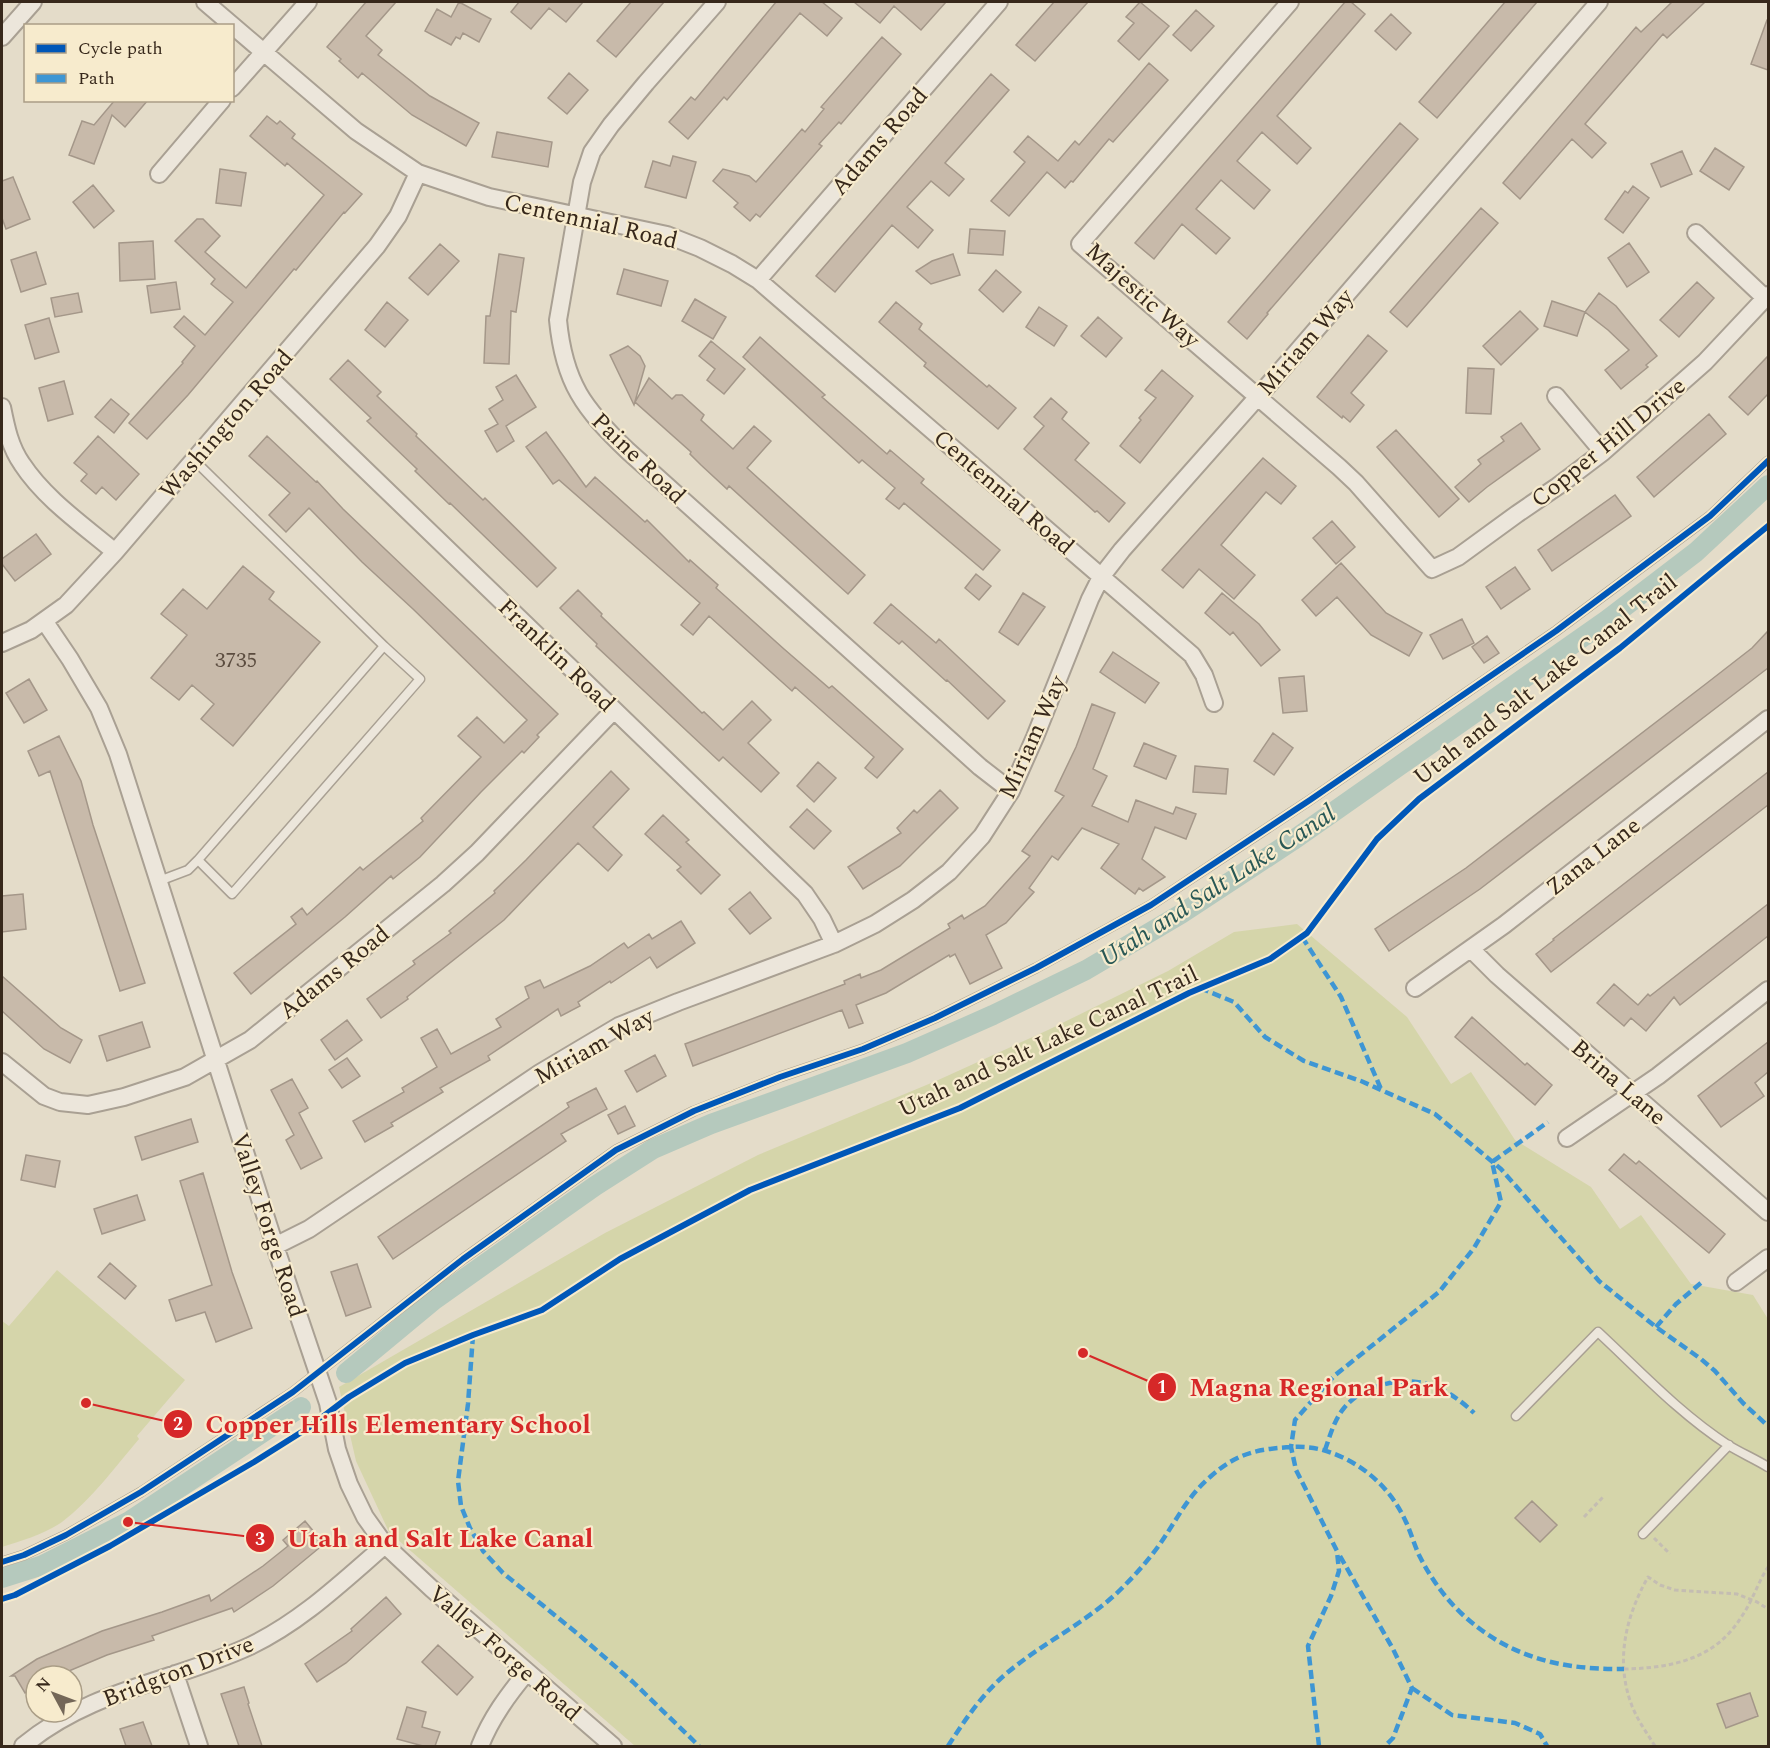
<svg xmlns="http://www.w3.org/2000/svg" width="1770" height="1748" font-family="Spectral,serif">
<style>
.green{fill:#d5d5aa}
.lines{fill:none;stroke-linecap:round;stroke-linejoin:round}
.canal{stroke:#b5c9bd;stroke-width:20}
.building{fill:#c8baaa;stroke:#a49789;stroke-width:1.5}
.lane-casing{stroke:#a9a093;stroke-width:11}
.street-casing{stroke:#a9a093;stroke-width:20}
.path{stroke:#c4bdb2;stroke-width:3;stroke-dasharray:4.5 3;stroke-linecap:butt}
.lane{stroke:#ece6db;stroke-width:8}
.street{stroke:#ece6db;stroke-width:16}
.quiet{stroke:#3e96d4;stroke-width:4.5;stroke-dasharray:9 4.5;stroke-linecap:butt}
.cycleway-casing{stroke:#f7ebcd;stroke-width:10}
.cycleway{stroke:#0057b8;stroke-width:6}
.labels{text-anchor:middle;stroke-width:4.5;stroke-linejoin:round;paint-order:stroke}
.number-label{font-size:21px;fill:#5b4c3f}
.street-label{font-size:24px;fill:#37281b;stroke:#f7ebcd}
.water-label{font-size:26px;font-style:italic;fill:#295855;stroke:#f7ebcd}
.leader{fill:none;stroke:#d62828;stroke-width:2}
.callout-dot{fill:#d62828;stroke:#f7ebcd;stroke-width:2}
.mark-label{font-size:18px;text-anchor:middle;font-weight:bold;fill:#fff}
.callout-label{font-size:26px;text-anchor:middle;font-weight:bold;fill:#d62828;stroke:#f7ebcd;stroke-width:4.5;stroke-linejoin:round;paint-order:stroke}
</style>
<rect width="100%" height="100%" fill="#e4dcc9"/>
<path class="green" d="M1297,924L1407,1017L1451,1084L1471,1072L1515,1140L1591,1187L1620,1229L1641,1215L1691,1284L1753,1295L1768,1319V1746H635L389,1532L356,1461L339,1387L605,1233L758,1155L936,1081L1048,1030L1168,971L1234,932Z
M57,1270L185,1380L137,1436L139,1439C115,1467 92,1499 62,1522C45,1534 21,1541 2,1547V1321L9,1326Z"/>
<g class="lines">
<path class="canal" d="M346,1373L434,1300L595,1186L653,1149L711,1124L907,1053L993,1015L1086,970L1181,914L1292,841L1607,620L1696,552L1768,485
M2,1578L43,1565L128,1522L301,1407"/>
</g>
<path class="building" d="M366,2H396L366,36L382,50L378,55L430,96L479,123L466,146L412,115L362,73L358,78L339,61L341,59L327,47Z
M459,2L491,19L479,42L463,33L460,39L456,37L451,45L425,31L437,9L451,17Z
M519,2H583L566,22L549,8L531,29L511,12Z
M631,2H664L616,57L597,41Z
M776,2H822L842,18L827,36L800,13L727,100L724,97L688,139L669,122L691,97L695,100Z
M854,2H946L921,30L894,6L880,23Z
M1054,2H1088L1035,61L1016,45Z
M1140,2L1169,26L1139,60L1118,41L1134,23L1126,17Z
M1345,2H1351L1365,14L1277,116L1311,148L1297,164L1262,132L1237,161L1270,190L1254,209L1221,180L1196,209L1230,238L1216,254L1182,224L1154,259L1135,243Z
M1505,2H1537L1437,118L1419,102Z
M1672,2H1705L1667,38L1663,34L1585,124L1606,143L1592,158L1572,139L1520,199L1503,183L1636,27L1641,32Z
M1196,10L1214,26L1191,51L1173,35Z
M1391,14L1411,33L1396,50L1375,31Z
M1767,20H1768V70L1751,64Z
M882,37L901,54L841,124L839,122L819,144L822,146L760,217L756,214L750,221L734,207L738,203L713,181L723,169L749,176L756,182L802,129L805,132L824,109L821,107Z
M1149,63L1168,80L1113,142L1109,139L1073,182L1071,181L1065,188L1047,172L1009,216L991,201L1025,162L1014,152L1028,136L1058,161L1075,141L1079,145Z
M569,73L588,90L567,114L548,98Z
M991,74L1009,90L945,163L964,179L949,196L931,181L907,207L933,230L918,248L892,225L835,292L816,276Z
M115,100H148L125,127L112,115L94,164L69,155L82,121L94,125Z
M267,116L277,124L280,121L295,134L292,138L362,194L345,213L344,212L296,270L294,269L188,395L147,439L129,423L183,363L182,362L195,346L174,327L184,316L205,335L233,302L211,284L215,279L175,241L197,219H203L220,236L205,252L246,288L324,195L287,163L285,166L250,136Z
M1400,123L1418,139L1267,313L1268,314L1247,339L1228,322Z
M497,132L552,142L548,167L492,157Z
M1715,148L1744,167L1729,190L1700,171Z
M1682,151L1692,174L1661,187L1651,164Z
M673,156L696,162L686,198L645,187L653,161L670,166Z
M220,169L246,173L241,206L216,203Z
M13,177L30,219L6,229L2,218V181Z
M93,185L114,211L94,228L73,202Z
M1633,186L1649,198L1623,233L1605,219L1625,191L1628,193Z
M1481,208L1498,223L1407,327L1390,312Z
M970,229L1005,231L1003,255L968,253Z
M153,241L155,279L120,281L119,243Z
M1629,243L1649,272L1627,287L1608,258Z
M440,244L459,261L428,295L409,278Z
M36,252L46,284L21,292L11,260Z
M499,254L524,258L516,312L511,311L509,364L484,363L486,316H490Z
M953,254L960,275L931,284L916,271L932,261Z
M624,269L668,281L661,306L617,294Z
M996,270L1021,292L1003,312L979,290Z
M176,282L180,309L151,313L147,286Z
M1697,282L1714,298L1679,337L1660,320Z
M78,293L82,312L55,317L51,298Z
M1599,293L1616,306L1657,356L1646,365L1648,367L1621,389L1605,370L1629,350L1608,330L1585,312Z
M695,299L726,317L713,339L682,321Z
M1552,301L1585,312L1577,336L1544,326Z
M387,302L408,320L385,347L365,330Z
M896,302L922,324L919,329L987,387L989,385L1016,408L998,429L924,366L926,363L879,322Z
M1039,307L1067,326L1054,346L1026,327Z
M1520,311L1538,329L1501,365L1483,346Z
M1098,317L1122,338L1106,357L1081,336Z
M49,318L59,352L35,359L25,325Z
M1368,335L1387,351L1351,393L1364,405L1350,422L1343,416L1342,418L1317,397Z
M760,337L825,395L822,397L887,454L890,450L924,479L921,483L1000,550L983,570L904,503L899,509L886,499L895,488L862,460L859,463L743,357Z
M711,341L745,369L724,394L707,380L715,369L699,356Z
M628,346L640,356L645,366L634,405L610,355Z
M1768,356V394L1748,415L1729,397Z
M348,360L381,392L377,396L417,434L416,436L483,500L485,498L556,568L537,587L450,503L449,504L415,471L417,469L367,421L371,418L330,379Z
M1468,368L1494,369L1491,414L1466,413Z
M1162,370L1193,396L1140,463L1120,446L1141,420L1139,418L1156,398L1145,390Z
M516,375L536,407L506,426L514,441L497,452L485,431L498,424L489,409L503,400L496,387Z
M649,378L672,399L676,395H682L704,415L701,420L733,449L754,426L771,441L747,468L865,575L848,594L729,486L727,489L701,465L690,454L691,452L635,402Z
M64,381L73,414L48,421L39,388Z
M1051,398L1067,412L1062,419L1089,443L1075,460L1125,503L1109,522L1097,511L1095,512L1024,449L1044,426L1034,417Z
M111,399L129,414L114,433L95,417Z
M1709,414L1726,434L1654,497L1637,477Z
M1521,423L1540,449L1487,487L1469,502L1455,487L1481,464L1478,460L1504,441L1501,437Z
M1396,430L1459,499L1439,517L1377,447Z
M546,432L586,487L595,477L645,522L647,520L689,562L690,560L718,585L716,588L784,649L829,688L832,686L903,749L877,778L865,768L874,757L795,687L792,691L709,616L693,635L681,625L700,603L559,480L553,484L526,447Z
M98,436L139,474L116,500L102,487L96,494L81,481L87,474L74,463Z
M267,436L316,482L317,481L343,509L558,714L537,735L539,737L524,753L522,751L481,792L420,857L393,879L391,876L345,917L251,994L234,973L296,924L291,917L302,908L307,915L360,867L363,870L423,821L421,818L481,757L458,736L477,717L504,743L527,720L413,609L362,562L309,508L286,532L269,515L290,493L249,456Z
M1263,458L1296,486L1281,504L1266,492L1221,545L1255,575L1234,599L1199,569L1183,588L1162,570Z
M1615,495L1631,516L1552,571L1538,550Z
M1332,521L1355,547L1336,564L1313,538Z
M36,534L51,554L15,581L2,564V559Z
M1341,563L1386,613L1422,633L1409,656L1371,635L1337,597L1316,616L1302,600Z
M243,566L274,592L269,599L320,642L233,746L201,719L214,704L192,685L179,700L151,678L187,635L161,614L183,589L207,609Z
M1515,567L1530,589L1501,609L1486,587Z
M976,574L991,586L979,600L965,588Z
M578,590L602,614L601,616L702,713L704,712L723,730L752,701L771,720L748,743L779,773L761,792L723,757L719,761L596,646L597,644L560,608Z
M1023,593L1045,607L1018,645L999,632Z
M1222,593L1259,624L1280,650L1261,666L1233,632L1230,635L1205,613Z
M891,604L936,643L939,639L1005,701L988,719L947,680L946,681L902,641L899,644L874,623Z
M1462,619L1474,643L1443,659L1430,635Z
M1768,631V668L1480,889L1389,951L1375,929L1466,868L1707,683L1752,648Z
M1487,636L1499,653L1484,663L1472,647Z
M1113,652L1159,683L1145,703L1100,672Z
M1304,676L1307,711L1283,713L1279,678Z
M29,679L47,710L24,723L6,693Z
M1092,704L1115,713L1093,769L1107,776L1092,806L1128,822L1136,800L1173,814L1176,807L1196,814L1186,839L1155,827L1142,859L1165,877L1143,891L1139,888L1135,894L1101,868L1119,844L1082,828L1058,860L1052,856L1029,888L1034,892L1006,923L986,935L1002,968L970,984L955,954L950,957L949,955L886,993L856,1005L863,1023L849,1028L842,1010L693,1066L685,1044L845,984L844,981L860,974L861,978L881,970L950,928L948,924L962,915L964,919L985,906L1030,856L1022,851L1064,796L1055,791L1076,747Z
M1273,733L1293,748L1274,775L1254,761Z
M59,736L81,781L93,825L145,983L120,991L50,771L39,776L28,751Z
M1144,743L1176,756L1166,779L1134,766Z
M818,762L836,778L814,802L797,786Z
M1195,766L1228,769L1226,794L1193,792Z
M611,771L629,789L593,827L622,855L608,871L578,843L504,920L407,997L408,999L381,1018L367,999L415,964L413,961L451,933L449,931L495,893L494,891L526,860Z
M1768,772V805L1551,972L1536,954L1554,940L1553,939Z
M940,790L958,808L900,866L863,889L848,867L901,833L897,828L914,810L917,813Z
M807,809L831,831L814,849L790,827Z
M663,815L689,840L686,842L720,875L701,894L677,870L681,867L645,834Z
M750,892L771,918L750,934L729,909Z
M23,894L26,929L2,932V896Z
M1768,904V936L1680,1005L1674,997L1646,1031L1631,1018L1624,1026L1597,1003L1614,984L1638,1005L1648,994L1650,996Z
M681,921L695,943L657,968L650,957L611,983L610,981L578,1002L580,1006L561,1016L558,1009L488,1056L490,1060L440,1088L443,1092L391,1123L393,1126L365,1142L353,1121L404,1092L402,1088L437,1067L421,1038L437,1029L451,1054L501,1027L496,1019L529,998L525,987L540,980L544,988L590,966L624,943L628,948L649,934L652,939Z
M2,976L61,1028L82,1040L70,1063L44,1049L2,1011Z
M1472,1017L1525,1065L1527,1063L1552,1085L1535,1105L1455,1037Z
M347,1020L362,1040L335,1060L321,1040Z
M142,1022L150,1047L107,1061L99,1036Z
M1768,1042V1072L1755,1083L1764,1096L1721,1127L1698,1096Z
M655,1055L666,1076L637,1092L625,1071Z
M347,1058L360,1076L342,1088L329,1070Z
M292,1079L308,1108L299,1113L322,1158L301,1169L286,1140L294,1135L271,1090Z
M596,1088L607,1109L561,1134L566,1141L393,1259L378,1237L569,1107L567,1103Z
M625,1106L635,1126L618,1134L608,1115Z
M191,1119L198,1142L142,1160L135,1137Z
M1624,1154L1636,1164L1639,1161L1725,1234L1709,1253L1609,1170Z
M26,1155L60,1161L55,1187L21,1180Z
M203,1173L232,1272L252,1328L216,1342L205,1312L176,1321L169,1300L212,1285L180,1181Z
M137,1195L145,1220L102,1234L94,1209Z
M110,1263L136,1286L125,1299L98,1277Z
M357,1264L371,1307L346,1316L331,1272Z
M1532,1501L1557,1525L1540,1542L1515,1518Z
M305,1521L324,1544L273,1586L234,1612L232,1608L152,1636L154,1640L107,1655L57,1676H36V1686L25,1693L15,1676H11L37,1659L102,1631L162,1612L209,1595L211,1601L263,1566L288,1546L283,1540Z
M386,1597L401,1614L346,1663L317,1682L305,1664L352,1631L351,1629Z
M438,1645L473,1677L457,1695L422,1662Z
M244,1687L249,1703L248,1704L262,1746H239L221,1694Z
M1750,1693L1758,1716L1726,1728L1717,1704Z
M407,1707L426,1712L422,1727L440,1732L435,1746H423L397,1739Z
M143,1722L152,1746H126L120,1729Z"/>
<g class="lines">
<g class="lane-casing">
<path id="lane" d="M198,860L232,894L420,679L384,646
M159,881L188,870L198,860L384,646L195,461
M1516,1416L1598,1332C1640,1371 1680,1414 1728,1445C1741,1453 1755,1459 1768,1467
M1643,1534L1729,1445
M2,1562L24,1555L66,1535L141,1492L293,1392L463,1259L616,1150L694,1111L780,1077L863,1049L935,1018L1036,968L1151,905L1310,800L1556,631L1710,516L1768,461"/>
</g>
<g class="street-casing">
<path id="street" d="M205,2L356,131L418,173L489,197L667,235L700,248L732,264L758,280L1192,655L1204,675L1214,703
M717,2L646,83L611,125L592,152L582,182L558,320C564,383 584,409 628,451L980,767L1011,791
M1290,2L1080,244L1339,467L1356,483L1432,569L1458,557L1517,514L1558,486L1603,452L1705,362L1768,295
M2,37L33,2
M232,88L308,2
M159,174L222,100
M1696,233L1765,298
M758,280L999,2
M267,375L805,894L822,919L834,944
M1556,396L1603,452
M2,407C6,427 10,447 22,464C45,499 83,525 115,552
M45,622L70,659L99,708L118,754L275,1246L328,1403L337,1449L349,1484L365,1517L385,1545L432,1589L613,1746
M2,643L31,630L66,605L115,552L377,246L398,216L418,173
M1471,949L1497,975L1768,1212
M1415,988L1504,925L1768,719
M2,1062L44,1096L60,1102L88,1105L124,1097L185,1077L250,1040L443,884L477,853L614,710
M1567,1138L1658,1076L1768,990
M275,1246L309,1229L540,1073L619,1026L678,1002L834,944L875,924L913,900L949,872L982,836L1011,791L1035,737L1090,599L1101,577L1122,550L1270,383L1599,2
M1736,1282L1768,1258
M175,1674L199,1746
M23,1746C91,1689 173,1682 250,1646C302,1621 342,1582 385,1545
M480,1746C491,1718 508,1695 527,1672"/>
</g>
<path class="path" d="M1584,1517L1603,1497
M1654,1538L1670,1554
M1624,1669C1671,1668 1715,1660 1742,1616C1753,1600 1758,1582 1768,1567
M1655,1746C1647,1733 1638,1721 1632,1706C1615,1662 1625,1618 1648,1577L1660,1585L1675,1590L1737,1594L1757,1602L1768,1609"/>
<use href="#lane" class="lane"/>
<use href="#street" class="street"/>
<path class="quiet" d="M1302,937L1341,997L1381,1089
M1200,988L1234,1002L1265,1037L1304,1061L1361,1081L1435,1114L1501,1169L1599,1281L1656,1327L1701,1359L1715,1371L1743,1403L1768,1426
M1656,1327L1676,1304L1702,1282
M473,1335L468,1404L458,1481L461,1506L470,1528L483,1551L503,1573L578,1634L633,1682L699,1746
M1325,1450C1330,1436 1334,1420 1344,1408C1354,1396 1367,1389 1382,1385C1418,1374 1448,1388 1474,1413
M1340,1556L1393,1649L1412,1688L1393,1738L1385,1746
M1412,1688L1452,1715L1515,1723L1540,1734L1547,1746
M948,1746C965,1720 982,1694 1007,1673C1045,1641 1092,1620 1126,1584C1141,1569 1155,1552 1166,1535C1179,1515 1191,1493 1210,1477C1237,1453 1257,1449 1292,1447C1312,1446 1327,1450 1344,1458C1372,1472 1393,1493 1406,1522C1411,1533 1414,1544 1419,1555C1430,1577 1444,1597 1462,1614C1508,1657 1561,1670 1624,1669
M1319,1746L1308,1646L1331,1596L1339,1571L1337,1551L1296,1470L1291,1447L1295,1420L1334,1376L1439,1292L1474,1248L1501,1202L1492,1162L1548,1122"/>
<g class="cycleway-casing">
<path id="cycleway" d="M2,1562L24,1555L66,1535L141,1492L293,1392L463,1259L616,1150L694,1111L780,1077L863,1049L935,1018L1036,968L1151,905L1310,800L1556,631L1710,516L1768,461
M2,1599L15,1595L110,1546L254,1462L308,1428L349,1397L405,1363L473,1335L542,1310L620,1259L750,1190L960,1108L1189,993L1270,959L1307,933L1377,839L1419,799L1620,648L1768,526"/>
</g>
<use href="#cycleway" class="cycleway"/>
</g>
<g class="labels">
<g class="number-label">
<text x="236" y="667">3735</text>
</g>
<g class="street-label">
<text transform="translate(879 141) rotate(-49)" y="8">Adams Road</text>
<text transform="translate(591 221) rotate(13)" y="8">Centennial Road</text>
<text transform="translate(1143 295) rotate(42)" y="8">Majestic Way</text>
<text transform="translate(1305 342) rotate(-49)" y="8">Miriam Way</text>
<text transform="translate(226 424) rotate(-49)" y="8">Washington Road</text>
<text transform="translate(1608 442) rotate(-39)" y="8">Copper Hill Drive</text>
<text transform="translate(639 458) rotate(44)" y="8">Paine Road</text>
<text transform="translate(1004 492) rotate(41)" y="8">Centennial Road</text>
<text transform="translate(557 655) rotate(44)" y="8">Franklin Road</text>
<text transform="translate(1545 679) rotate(-38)" y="8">Utah and Salt Lake Canal Trail</text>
<text transform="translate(1032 737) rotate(-66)" y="8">Miriam Way</text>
<text transform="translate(1593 856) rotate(-38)" y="8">Zana Lane</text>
<text transform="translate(334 972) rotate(-39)" y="8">Adams Road</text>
<text transform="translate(1048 1041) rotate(-25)" y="8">Utah and Salt Lake Canal Trail</text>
<text transform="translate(594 1046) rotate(-29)" y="8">Miriam Way</text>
<text transform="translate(1619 1082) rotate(41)" y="8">Brina Lane</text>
<text transform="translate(269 1225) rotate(72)" y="8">Valley Forge Road</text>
<text transform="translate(505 1653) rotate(41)" y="8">Valley Forge Road</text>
<text transform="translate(178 1671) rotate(-21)" y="8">Bridgton Drive</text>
</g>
<g class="water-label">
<text transform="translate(1217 885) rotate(-33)" y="9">Utah and Salt Lake Canal</text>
</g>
</g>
<path class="leader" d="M1083 1353L1162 1387M86 1403L178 1424M128 1522L260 1538"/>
<g class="callout-dot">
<circle cx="1083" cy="1353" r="6"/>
<circle cx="86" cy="1403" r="6"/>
<circle cx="128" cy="1522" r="6"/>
<circle cx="1162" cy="1387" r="15"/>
<circle cx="178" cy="1424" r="15"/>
<circle cx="260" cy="1538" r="15"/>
</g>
<g class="mark-label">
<text x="1162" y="1393">1</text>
<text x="178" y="1430">2</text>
<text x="260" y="1545">3</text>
</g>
<g class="callout-label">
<text x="1319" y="1396">Magna Regional Park</text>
<text x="398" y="1433">Copper Hills Elementary School</text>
<text x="440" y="1547">Utah and Salt Lake Canal</text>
</g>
<rect width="1770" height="1748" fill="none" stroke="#37281b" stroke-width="6"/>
<rect x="24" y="24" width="210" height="78" fill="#f7ebcd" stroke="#aa9d86" stroke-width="1.5"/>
<rect x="36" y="44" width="30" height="9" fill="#0057b8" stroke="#aa9d86" stroke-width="1.5"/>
<text x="78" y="54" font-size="18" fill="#37281b">Cycle path</text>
<rect x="36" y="74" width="30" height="9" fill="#3e96d4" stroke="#aa9d86" stroke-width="1.5"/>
<text x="78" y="84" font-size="18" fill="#37281b">Path</text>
<g transform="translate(54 1694) rotate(311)"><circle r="28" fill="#f7ebcd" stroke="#aa9d86" stroke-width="1.5"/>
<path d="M0-4.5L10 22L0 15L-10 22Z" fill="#746758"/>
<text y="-9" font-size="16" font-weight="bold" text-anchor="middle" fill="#37281b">N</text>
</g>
</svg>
